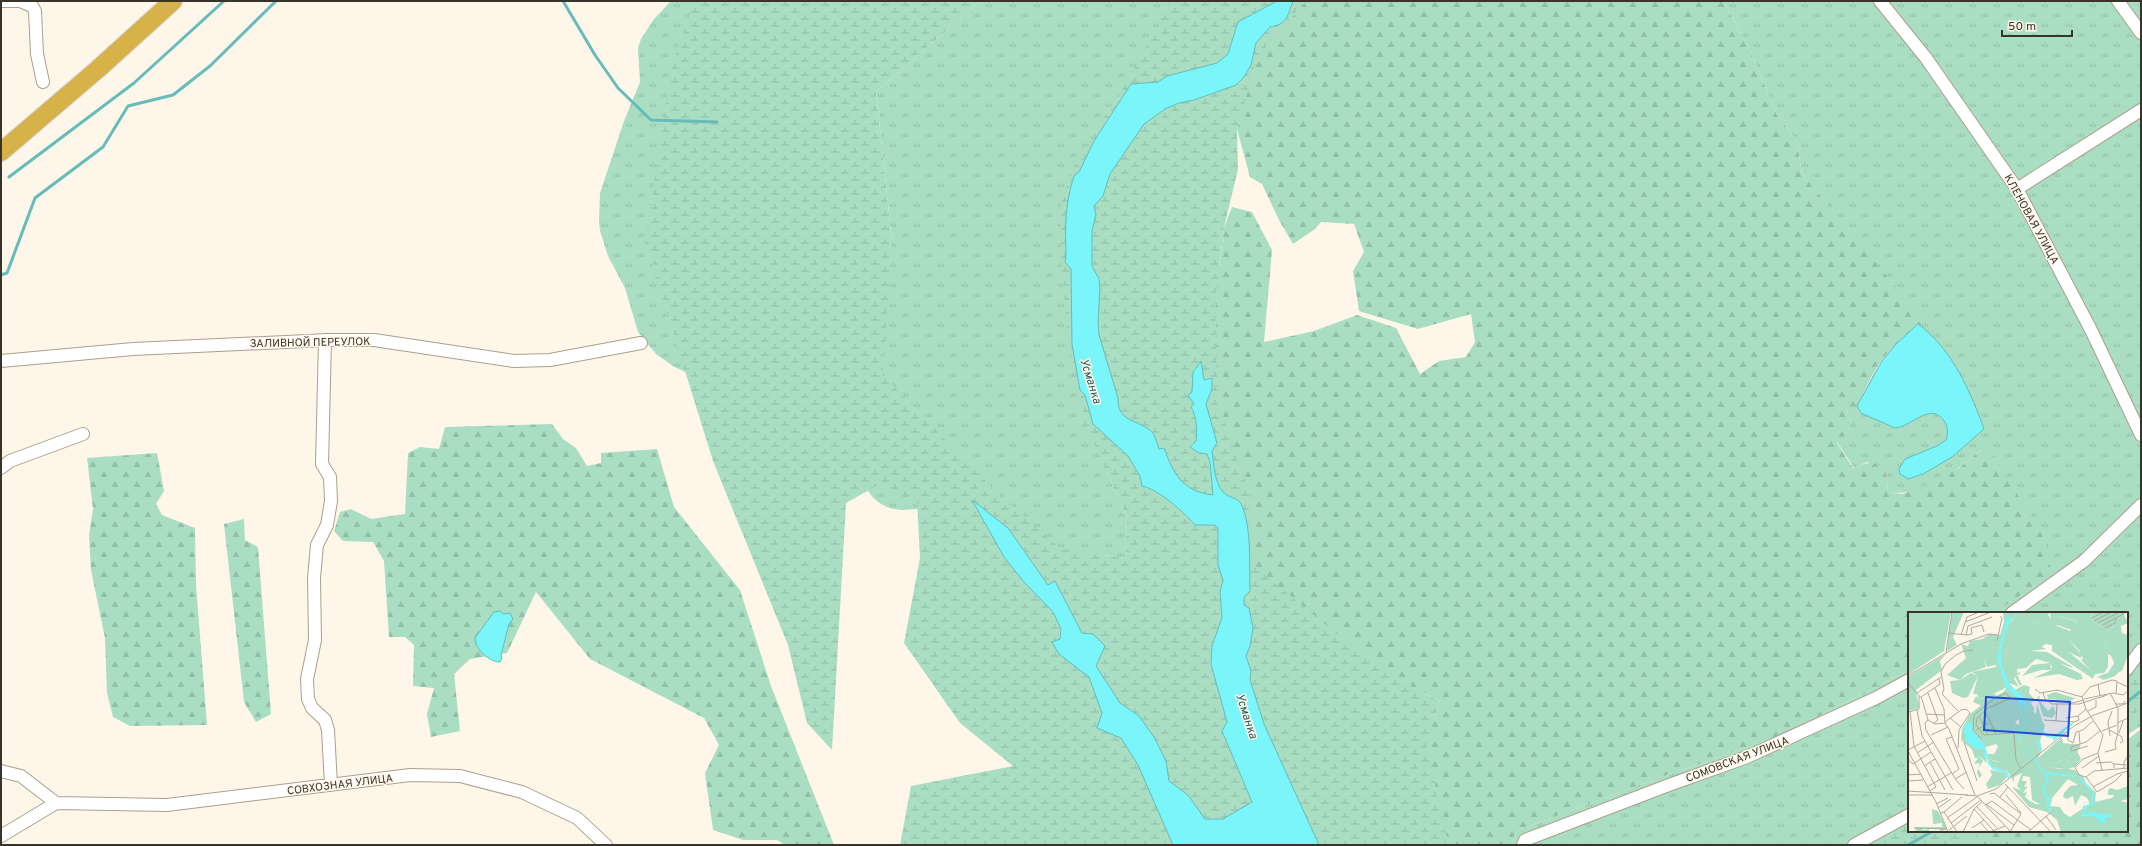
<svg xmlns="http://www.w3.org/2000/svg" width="2142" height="846" font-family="Overpass,sans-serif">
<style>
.grass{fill:url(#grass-tufts);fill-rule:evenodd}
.forest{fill:url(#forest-firs)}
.wetland{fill:url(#wetland-marsh)}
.water{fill:#7af5f9;stroke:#6bb}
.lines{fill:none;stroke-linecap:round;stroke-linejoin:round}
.stream{stroke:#6bb;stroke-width:3}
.minor-casing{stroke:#ac9f8c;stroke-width:14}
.highway-casing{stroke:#d7d6d5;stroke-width:20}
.minor{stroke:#fff;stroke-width:12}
.highway{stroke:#d6b248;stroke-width:18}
.labels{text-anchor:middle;stroke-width:3;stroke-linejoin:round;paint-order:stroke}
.street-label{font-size:11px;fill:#38332b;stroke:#fff6ea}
.water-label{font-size:12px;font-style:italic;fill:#275c5e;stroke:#fff6ea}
.inset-river{fill:none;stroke:#7af5f9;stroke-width:2}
.inset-road{fill:none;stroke:#afa89e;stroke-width:1}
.view{fill:#1d4ed8;fill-opacity:0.15;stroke:#1d4ed8;stroke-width:2}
.inset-edge{fill:none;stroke:#38332b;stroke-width:2}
</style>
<defs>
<pattern id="grass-tufts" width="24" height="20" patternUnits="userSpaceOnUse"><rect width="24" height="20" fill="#a9dec3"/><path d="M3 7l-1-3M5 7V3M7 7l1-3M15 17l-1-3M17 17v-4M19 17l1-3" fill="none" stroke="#92bfa8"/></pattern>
<pattern id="forest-firs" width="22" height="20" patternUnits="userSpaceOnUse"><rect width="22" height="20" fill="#a9dec3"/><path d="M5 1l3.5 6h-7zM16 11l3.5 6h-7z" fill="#92bfa8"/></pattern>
<pattern id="wetland-marsh" width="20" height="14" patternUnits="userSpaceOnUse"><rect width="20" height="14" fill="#a9dec3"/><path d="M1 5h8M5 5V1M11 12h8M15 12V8" fill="none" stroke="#92bfa8"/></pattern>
</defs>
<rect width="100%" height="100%" fill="#fff6ea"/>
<path class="grass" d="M671,1H744L892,242L876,92L980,1H1338L1238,123L1207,262L1223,267L1492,845H1131L918,509C913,509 907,510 902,510C882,509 870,498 863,481L693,376L673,366L656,354L638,332L625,288L608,256L600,231L599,222L600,193L624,121L640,82L638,48L641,39L654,19ZM1103,462L1149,562L1066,550L1125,558L1127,518Z
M1723,1H2141V726L2127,735V613H1995L2014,599L2045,539L2023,506L1981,450C1956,471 1922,498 1888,492L1886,470L1867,462L1854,468L1837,442L1852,425L1845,405L1862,396L1874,373L1893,346L1908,332L1924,322L1802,174L1797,141L1777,115L1749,48Z
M1909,670V831H1994L1974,845H1512L1516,831L1653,780L1780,736Z"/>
<path class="forest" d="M1306,1H1723L1749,48L1777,115L1797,141L1802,174L1925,322C1903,335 1886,351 1873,374C1867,385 1863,396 1854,406L1845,405L1852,425L1837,443L1853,468C1867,462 1874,460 1886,470L1888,492L1902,494L1930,484L1959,468L1981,450L1989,448L2045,539L2051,573L1995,613H1909V670L1780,736L1653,780L1516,831L1512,845H1454L1446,835L1426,743L1440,701L1388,675L1251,564L1250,494L1217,402L1216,293L1224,228L1232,207L1252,212L1272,250L1264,342L1314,331L1357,315L1396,328L1420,374L1439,361L1466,357L1475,342L1471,314L1418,329L1359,311L1353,271L1364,252L1354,224L1321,222L1315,229L1293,244L1279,220L1262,184L1250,177L1237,129L1257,57Z
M552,424L563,439L576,448L587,466L601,463V453L657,449L674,507L740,590L771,686L834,845H785L777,840H743L713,830L705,773L719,745L704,718L590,659L536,592L507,653L470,659L454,674L460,731L431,737L427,714L434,688L413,686L414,645L405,637H389L384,561L373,542L343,541L334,531L340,512L351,509L371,519L405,514L408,453L420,447L439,449L445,427Z
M157,453L164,491L156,504L162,515L195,528L196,585L207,725L130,726L113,717L107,693L105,638L91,570L89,535L93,509L87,458Z
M244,519L245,540L258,547L271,714L256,722L244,702L224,524Z
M2141,729V845H1966L1982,831H2127V740Z"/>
<path class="wetland" d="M695,1H980L876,92L892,242L883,375L1001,497L1061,549L1125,558L1127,518L1085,422L1068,339L1061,258V202L1077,159L1129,79L1170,1H1277L1274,4L1246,16L1234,32L1228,54L1217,63L1167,76L1158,82H1142L1111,115L1094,141L1070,187V196L1066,207V256L1065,262L1071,269V311L1085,395L1093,424L1128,456L1140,476L1142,486C1158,489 1184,512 1195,525H1215L1218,528V565L1223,580L1220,592L1222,618L1211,664L1227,723L1222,731L1252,802L1223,819H1205L1188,795L1172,783L1166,761L1139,716L1120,703L1096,666L1105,646L1082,633L1056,582L1049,585L1009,528L973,501L1004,557L1024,582L1053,612L1061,629L1060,639L1053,642L1059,654L1089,676L1102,713L1097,728L1121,738L1138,765L1173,845H900L911,786L1013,766L960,723L904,643L920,558L917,499L876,486L846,503L832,750L807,723L788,645L713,461L645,242L672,65Z
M1293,1H1306L1257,57L1237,129L1238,169L1224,228L1215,298L1217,402L1250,494L1251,564L1388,675L1440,701L1426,743L1446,835L1454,845H1319L1264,724L1250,680L1251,671L1246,656L1250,646L1244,605L1239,499C1214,491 1216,474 1212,451L1217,443L1206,404L1212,389V378L1204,380L1201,362C1191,375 1191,388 1194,404L1191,407L1194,413L1196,441L1207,453L1210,462L1213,495C1182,491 1174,475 1164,448L1159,449L1152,431L1120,413L1099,335L1098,322L1100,289L1099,279L1092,266V231L1096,214L1094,206L1103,196L1110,174L1144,124L1165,109L1179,103L1194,100L1236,85L1244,77L1251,65L1256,43L1270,27C1285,25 1289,14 1293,1Z
M2141,668V709L2127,720V683L2135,677Z
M1909,822V831H1972L1951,845H1868Z"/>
<path class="water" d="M1277,1H1293C1287,16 1288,24 1270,27L1256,43L1251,65L1244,77L1236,85L1194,100L1179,103L1165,109L1144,124L1110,174L1103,196L1094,206L1096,214L1092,231V266L1099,279L1100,289L1098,322L1099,335L1118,398C1117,421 1135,419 1150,430C1155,433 1157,444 1159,449L1164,448C1174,475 1182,491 1213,495L1210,462L1207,454L1199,453L1190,447L1196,441C1197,430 1197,417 1191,407L1194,404L1188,395L1192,392L1193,372L1201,361L1204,380L1212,378V389L1206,404L1217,443L1212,451C1214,464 1214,481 1223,492C1229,499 1238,496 1242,506C1252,528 1249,566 1250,591L1244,597V605L1249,608L1253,628L1250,646L1246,656L1251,671L1250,680L1264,724L1319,845H1173L1138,765L1121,738L1097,728L1102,713L1089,677L1059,654L1052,642L1060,639L1061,629L1053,612L1024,582L1004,557L972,500L1008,528L1048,585L1055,581L1082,633L1093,634L1105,646L1096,666L1120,703L1139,716L1154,737L1166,761L1169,781L1188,795L1205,819H1223L1252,802L1222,731L1227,722L1211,664L1212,646L1222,618L1220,592L1223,580L1218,565V528L1215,525H1195C1184,512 1158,489 1142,486L1140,476L1128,456L1093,424L1085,395L1080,390L1072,344L1071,269L1065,262L1066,256C1065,228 1065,203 1074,176L1079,172L1094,141L1131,84L1158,82L1167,76L1217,63L1228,54L1238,22Z
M1918,324C1949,347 1966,382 1980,418C1981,422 1983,425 1984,429L1952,457L1923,474L1908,479L1900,474L1899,469L1905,459L1937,446L1946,440C1948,434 1948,428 1945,422C1931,400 1912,427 1895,428L1861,413L1857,406L1882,361L1896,344Z
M500,611L503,614L510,613L513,619L509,624L501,655L502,658L500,662C489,662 475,649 475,638L494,612Z"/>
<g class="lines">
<path class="stream" d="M563,1L595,55L618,88L651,120L717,122
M9,177L134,83L224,1
M1,275L7,273L35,198L103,147L128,106L173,95L210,66L276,1
M2127,702L2141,691
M1908,845L1933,831"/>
<g class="minor-casing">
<path id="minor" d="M1,1H20L32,6L35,11L37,54L43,82
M1880,1L1926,58L2017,189L2091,330L2141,435
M2118,1L2141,33
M2017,189L2141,110
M325,340L322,464L330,477L331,501L327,525L317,545L314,578L315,640L307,679L308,699L312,708L325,720L328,730L331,785
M1,361L133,349L328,340H374L514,361L550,360L641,343
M1,468L10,461L83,434
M2012,613L2084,561L2141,505
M2127,669L2141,650
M1,771L21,776L56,803
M1,836L56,803L167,805L410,775L460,776L522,792L577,818L606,845
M1523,845L1525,840L1669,785L1747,757L1876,698L1909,680
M1854,845L1909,815"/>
</g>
<g class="highway-casing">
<path id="highway" d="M1,152L98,69L173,1"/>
</g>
<use href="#minor" class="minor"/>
<use href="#highway" class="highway"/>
</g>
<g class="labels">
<g class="street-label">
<text transform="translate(2032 219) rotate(61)" y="4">КЛЕНОВАЯ УЛИЦА</text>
<text transform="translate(310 342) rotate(-1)" y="4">ЗАЛИВНОЙ ПЕРЕУЛОК</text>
<text transform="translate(1737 759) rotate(-21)" y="4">СОМОВСКАЯ УЛИЦА</text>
<text transform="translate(340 784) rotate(-7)" y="4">СОВХОЗНАЯ УЛИЦА</text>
</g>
<g class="water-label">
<text transform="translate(1091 381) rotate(73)" y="4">Усманка</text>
<text transform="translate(1247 716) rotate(72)" y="4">Усманка</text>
</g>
</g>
<g transform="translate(1908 612)">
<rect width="220" height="220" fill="#fff6ea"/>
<path d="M95,0H120L134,5L129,11L112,1L103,9L97,28L96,57L102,72L137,113L132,129L134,138L130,146L154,125L155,131L173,133L168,142L156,146L145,153L156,147L162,149L160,153L140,156L158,155L146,157L170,161L178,174L188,180L187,190L220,182V187L212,189L220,191V220H153L149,208L139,200L121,195L104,175L113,178L109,174L114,161L106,165V170L99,159L87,155L91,150L81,147L79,142H86L90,135L88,132L75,136L73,145L53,128L54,117L62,102L84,85H91L98,77L96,75V77L71,88L69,82H65L70,64L64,60L88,55V53L79,55L76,46L78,55L58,62L52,68L39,63L58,46L53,32L60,34L62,29L74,27L82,22L92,23L96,10ZM81,97L112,106V115L105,120H93L85,106L89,101H83ZM115,164L122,165L124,188L132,192H127L122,188L124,191L117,185L119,180L115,181L120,174L116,175L119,169H114ZM164,165L182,188L181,193L175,194V199L164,206L158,205L152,195L142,194L144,188L138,178ZM82,158L98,161L99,165L92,173L80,177L78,172L84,163ZM24,197L30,199L39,217L32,220V217L15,216V219V218L21,217V220H8L7,215H34V211L25,212Z" fill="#a9dec3" fill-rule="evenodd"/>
<path d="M0,0H43L36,39L0,63ZM44,0H56L45,25L49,33L39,39ZM111,0L129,11L133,5L120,0H142L140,3L149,14L162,19L170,10L151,4L150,0H183L185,10L201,19L209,9L212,10L214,21L220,23V43L214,59L199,65L194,63L200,61L208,48L199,30L197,33L204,42L206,47V51L205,45L200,42V55L196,61L186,62L173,48L175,46L171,38L159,26L174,43L173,46L161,40L158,44L185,67L144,39V33L137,32L134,35L138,37L123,39L139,40L163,54L165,56L151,51L173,62L175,67L169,68L151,62L125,66L143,58L144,55L142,51L128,47L118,56L109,57V61L112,60V63L109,62L103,71L102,48L95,33L100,14ZM38,42L32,49L34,58L8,78L11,96L0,99V65ZM147,80L166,86L170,85L162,89L140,87L139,83ZM85,81L89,83L80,86L74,94L65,90L68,84L72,88ZM105,83V92L112,98V111L111,107L107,110L112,115L108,120H93L85,106L89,101H83L81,96ZM132,84L131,88L140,99L145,94L148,101L144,106L135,104L129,85ZM63,135L75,149L70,157L74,163L71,166L69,160L72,151L66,152L70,146H67Z" fill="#a9dec3"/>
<path d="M142,0H150L151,4L192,18L206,30L214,48L213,57L207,64L196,68L189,65L202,60L207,52L197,32L188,26L143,11ZM95,33L114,73L112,74L107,65H105L111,75L101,71L98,67L94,54ZM161,40L187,62L185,67L158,44ZM142,51L143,58H133L114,64L124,53ZM63,61L70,64L60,85L55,86L44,81L42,69L52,68ZM116,73L122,75L121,81L127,88L123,91L126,96L125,101L128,102L129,92L133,104L135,112L131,130L134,137L128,142L130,137L127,134L123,147L117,148L118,138L115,137L111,152L108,147V120L113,105L112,101V98L105,92V84L100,81L84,88L66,103L64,111L59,110L63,102L77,90L101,77L110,87L113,94L112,100L118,107L117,114L109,120L116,117L119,107L113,100V89L119,92L107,78ZM117,99L126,107V118L118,125L114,120L119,113ZM64,134L72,137L71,134H75L79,151L65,139ZM76,134H77L81,147L92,151L88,155L99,159L101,167L98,160L83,154ZM106,138L95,147L88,145L91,142ZM169,139L173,147L167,155L160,157L167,158L176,166L179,175L186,183L184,192L163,208L157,206L151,198L162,205L182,192L179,186L173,183L167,194L165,184L159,187L155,185L156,181L162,174L170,173L160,167L139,192L134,177L137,170L135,163L130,157L137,161H140L133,157H157L139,155L160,153L162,149L156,147L143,153L152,146L168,142ZM220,174V187L212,188L220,195L206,191L219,183L204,188L206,183H200V178L203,176L209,178Z" fill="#a9dec3" fill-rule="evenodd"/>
<path d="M183,0H215L220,11L213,14L209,9L201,19L185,10Z" fill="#a9dec3"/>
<path d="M97,0L101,6L110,0L102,8L97,22L93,41L94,54L102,74L115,84L123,101L113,89V100L118,104L119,110L116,117L109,122L112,126L111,130L119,135L122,144L128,146L133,157L140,161L132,159L128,148L122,145L118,135L111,130L109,121L117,113V105L114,101V106L110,87L98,75L89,46L99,4ZM59,110L64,111L65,120L76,132L82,152L76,143V138L65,135L57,127V121L55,120ZM185,200L198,203L200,201L205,205L196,206L198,211L196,212L185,204L175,205L172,203Z" fill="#7af5f9"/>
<path class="inset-river" d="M132,117L139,124L146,125L165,111M129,128L132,133L131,140M145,128L156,119M80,150L86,157L98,160L101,166M136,160L140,167L135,175L139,186L143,188L139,193L143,199M139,161L167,164M172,166L184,179M177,201V195L184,192L186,181"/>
<path class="inset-road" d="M184,6L195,0M186,9L203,0M57,10L83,0M190,11L212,0M195,13L217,1M197,16L207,11L208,6M40,21L59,23L64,22L63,16L74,13L76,20M53,23L59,5L71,0M58,23L60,14L84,5M89,29L94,6L92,4M38,40L44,0M0,64L53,32L81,22L90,23M209,70L220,75M0,71L14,87L20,108L27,112L37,111L41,117L67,183M190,72L192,84M27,76L36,97L37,111M127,77L132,81L149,78L174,85M9,81L33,65M20,81L30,108L25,112M135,81L137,87L144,92H160L176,88M13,85L32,72L31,67M174,85L178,97L195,123L190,141L194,158M174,85L182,75L204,68L209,69L208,81M101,87L80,96L69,106L68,113L76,123L106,121L108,148L113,156M176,87L205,81L215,83L220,79M160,92H171L199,83M207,92H213L217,91L216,89M9,98L14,124L45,178M2,99L6,134L28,175L22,179M50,99L34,82L36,77L33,60L37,52L48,43L56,39L65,38M77,99L88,122M180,99L188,95V88M0,100L11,97V84M18,102L37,103M71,104L80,123M42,106L53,115M158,106L170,104M20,108L17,111L18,118L48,168L56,177M136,108L166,110L171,108L170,104L178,97M148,109L149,92M37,110L53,98L58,97L62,101L51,118L50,136M209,111L220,106M68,118L81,111M201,118L213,124L215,129L212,131M194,119L209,113M171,120L172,132M211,121L215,109M23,123L40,115M160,124V128L165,131L168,120L175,118L186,108M202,124L200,110L204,99M74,127L65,118L66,103L87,86L98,81L102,86M56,130L69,169M180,134L163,139V135L178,130L193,118M0,138L17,129M0,139L28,190L40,220M197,140L208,137L207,132L210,121V96L202,81M9,141L26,130M0,148L5,152L23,140M22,150L37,178M188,151L203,150L206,152V156M206,152L220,153M16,154L27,147M174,156L191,144M216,157V150L220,144M44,162L51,157L38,127L44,125M0,163L13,162M178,165L189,180L207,169L214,162M178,165L186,159L220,156M178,165L171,163L167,155L175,147L190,141M47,167L59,160M0,169L15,168M97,172L143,220M19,175L43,161M185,175L209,162L220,159M0,179L60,183M82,182L86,181L113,202L102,220M0,183H24M57,183L69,184L88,177L166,114L186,103L220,91M98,183L113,201M69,184L102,219M92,185L100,175M74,190L66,197L85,218M28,192L40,186M78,192L106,213M77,193L84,189L123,218M69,195L89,216M30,196L43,187M36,200L54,185M32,201L36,200L49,220M138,204L148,218M39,206L69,185M72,210L80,219M43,211L73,188M6,216L39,217M64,216L76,208M41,218L59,204M55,220L66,197M82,220L97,214M120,220L142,201"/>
<path class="view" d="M78,85L162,90L160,124L76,118Z"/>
<rect width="220" height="220" class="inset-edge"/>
</g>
<rect width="2142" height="846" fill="none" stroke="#38332b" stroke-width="4"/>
<path d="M2002 30v6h70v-6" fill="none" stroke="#38332b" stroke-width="2"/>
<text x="2008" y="30" font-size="12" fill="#38332b" stroke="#fff6ea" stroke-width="3" paint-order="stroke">50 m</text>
</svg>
